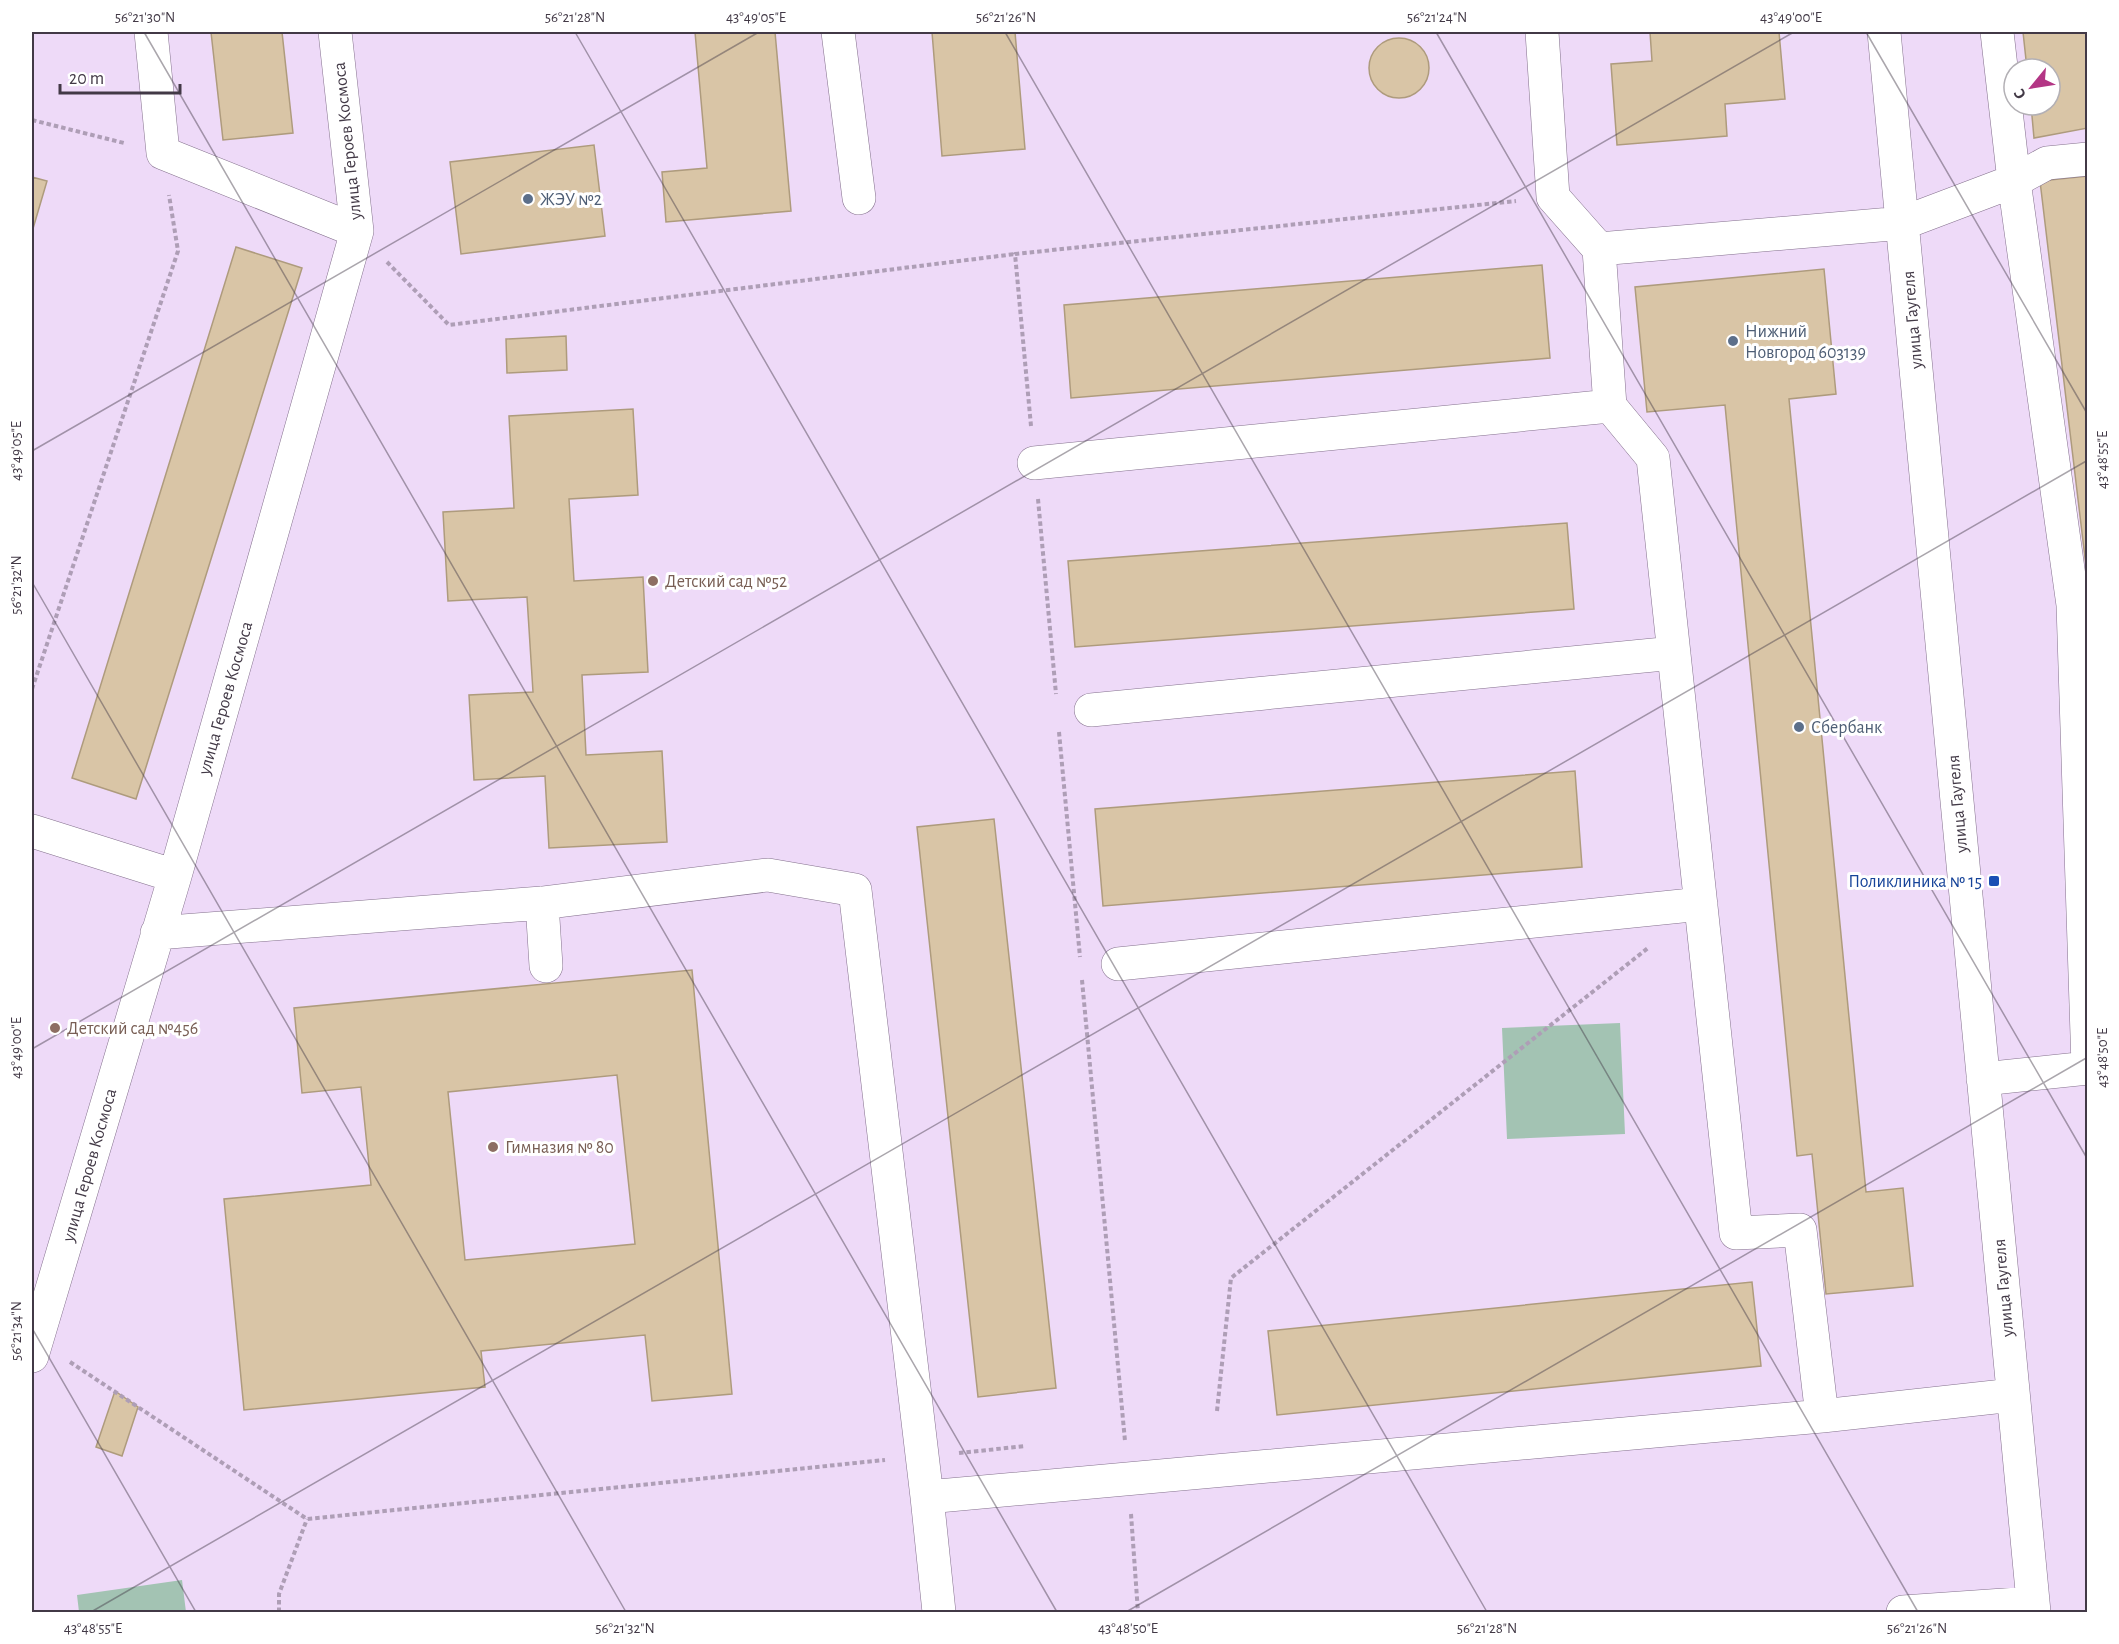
<svg xmlns="http://www.w3.org/2000/svg" width="2119" height="1644" font-family="'Alegreya Sans',sans-serif">
<style>
.green{fill:#a3c3b3}
.building{fill:#d9c5a6;stroke:#ae9b7d;stroke-width:1.5;fill-rule:evenodd}
.lines{fill:none;stroke-linecap:round;stroke-linejoin:round}
.minor-casing{stroke:#84718d;stroke-width:34}
.path{stroke:#ae9eb6;stroke-width:4;stroke-dasharray:4.5 3;stroke-linecap:butt}
.minor{stroke:#fff;stroke-width:33}
.ticks{fill:none;stroke:#423946;stroke-width:1.5;stroke-opacity:0.45}
.service-dot{fill:#5c6f8a;stroke:#fff;stroke-width:2}
.education-dot{fill:#8d6e63;stroke:#fff;stroke-width:2}
.transit-dot{fill:#1a4fb4;stroke:#fff;stroke-width:2}
.labels{text-anchor:middle;stroke-width:6;stroke-linejoin:round;paint-order:stroke}
.street-label{font-size:18px;fill:#423946;stroke:#fff}
.service-label{font-size:18px;fill:#4e5e75;stroke:#fff;text-anchor:start}
.education-label{font-size:18px;fill:#785e54;stroke:#fff;text-anchor:start}
.transit-label{font-size:18px;fill:#164399;stroke:#fff;text-anchor:end}
.neatline{fill:none;stroke:#423946;stroke-width:2}
.ticks-label{font-size:15px;text-anchor:middle;fill:#423946}
</style>
<rect width="100%" height="100%" fill="#eedaf8"/>
<path class="green" d="M1620,1023L1625,1134L1507,1139L1502,1028Z
M182,1580L186,1612H79L77,1595Z"/>
<path class="building" d="M211,32H282L293,133L223,140Z
M695,32H775L791,211L666,222L662,172L707,168Z
M932,32H1015L1025,149L942,156Z
M1650,32H1779L1785,99L1725,104L1727,136L1617,145L1611,64L1652,61Z
M2023,32H2088V128L2034,138L2031,105H2050V69H2027Z
M1369 68a30 30 0 1 1 60 0a30 30 0 1 1-60 0Z
M594,145L605,236L461,254L450,162Z
M2088,176V583L2040,181Z
M32,177L47,181L32,232Z
M236,247L302,268L136,799L72,778Z
M1542,265L1550,358L1071,398L1064,305Z
M1824,269L1836,394L1789,399L1866,1192L1903,1188L1913,1286L1826,1294L1812,1154L1797,1156L1725,405L1647,412L1635,287Z
M566,336L567,370L507,373L506,339Z
M633,409L638,495L569,499L574,581L643,577L648,672L582,675L586,755L662,751L667,842L549,848L545,776L474,780L469,695L533,692L527,597L448,601L443,512L514,508L509,416Z
M1567,523L1574,609L1075,647L1068,561Z
M1575,771L1582,867L1103,906L1095,809Z
M994,819L1056,1388L978,1397L917,827Z
M692,970L732,1394L652,1401L645,1335L481,1351L485,1387L244,1410L224,1199L371,1185L361,1087L302,1093L294,1008ZM617,1075L635,1244L465,1260L448,1092Z
M1752,1282L1761,1366L1277,1415L1268,1331Z
M115,1391L138,1407L122,1456L96,1447Z"/>
<g class="lines">
<g class="minor-casing">
<path id="minor" d="M151,32L163,153L357,231
M838,32L859,198
M1542,32L1553,197L1599,249L1903,223L2014,181L2047,163L2088,159
M1884,32L2034,1612
M1997,32L2014,181L2073,605L2088,1066
M1599,249L1610,406L1653,458L1736,1233L1800,1230L1822,1416L2013,1395
M1034,463L1610,406
M1091,710L1674,653
M32,831L175,876
M542,903L546,966
M157,933L542,903L768,875L855,890L927,1497L1822,1416
M1118,964L1701,904
M1983,1079L2088,1068
M32,1356L175,876L357,231L335,32
M927,1497L939,1612
M1903,1612L2033,1603"/>
</g>
<path class="path" d="M32,120L124,143
M387,262L449,325L1015,254
M1031,426L1015,254L1516,201
M1038,499L1056,694
M32,689L178,251L169,195
M1059,732L1080,957
M1082,980L1125,1441
M70,1362L307,1519L885,1460
M1217,1411L1231,1278L1648,948
M959,1453L1026,1446
M1131,1514L1138,1612
M279,1612V1594L307,1519"/>
<use href="#minor" class="minor"/>
</g>
<path class="ticks" d="M144,32L1057,1612M575,32L1487,1612M1005,32L1918,1612M1436,32L2088,1160M1866,32L2088,415M32,451L759,32M32,582L626,1612M32,1049L1794,32M32,1328L196,1612M91,1612L2088,460M1126,1612L2088,1057"/>
<g class="service-dot">
<circle cx="528" cy="199" r="6"/>
<circle cx="1733" cy="341" r="6"/>
<circle cx="1799" cy="727" r="6"/>
</g>
<g class="education-dot">
<circle cx="653" cy="581" r="6"/>
<circle cx="55" cy="1028" r="6"/>
<circle cx="493" cy="1147" r="6"/>
</g>
<rect class="transit-dot" x="1988" y="875" width="12" height="12" rx="3"/>
<g class="labels">
<g class="street-label">
<text transform="translate(347 141) rotate(-96)" y="6">улица Героев Космоса</text>
<text transform="translate(1912 320) rotate(-95)" y="6">улица Гаугеля</text>
<text transform="translate(225 698) rotate(-74)" y="6">улица Героев Космоса</text>
<text transform="translate(1957 804) rotate(-95)" y="6">улица Гаугеля</text>
<text transform="translate(89 1165) rotate(-74)" y="6">улица Героев Космоса</text>
<text transform="translate(2003 1288) rotate(-95)" y="6">улица Гаугеля</text>
</g>
<g class="service-label">
<text x="540" y="205">ЖЭУ №2</text>
<text x="1745" y="337">Нижний<tspan x="1745" dy="21">Новгород 603139</tspan></text>
<text x="1811" y="733">Сбербанк</text>
</g>
<g class="education-label">
<text x="665" y="587">Детский сад №52</text>
<text x="67" y="1034">Детский сад №456</text>
<text x="505" y="1153">Гимназия № 80</text>
</g>
<g class="transit-label">
<text x="1982" y="887">Поликлиника № 15</text>
</g>
</g>
<rect width="2119" height="1644" fill="none" stroke="#ffffff" stroke-width="66"/>
<g transform="translate(2032 87) rotate(240)"><circle r="28" fill="#ffffff" stroke="#b3b0b5" stroke-width="1.5"/>
<path d="M0-4.5L10 22L0 15L-10 22Z" fill="#b33685"/>
<text y="-9" font-size="16" font-weight="bold" text-anchor="middle" fill="#423946">С</text>
</g>
<path d="M60 84v9h120v-9" fill="none" stroke="#423946" stroke-width="3"/>
<text x="69" y="84" font-size="18" fill="#423946" stroke="#ffffff" stroke-width="4.5" paint-order="stroke">20 m</text>
<rect x="33" y="33" width="2053" height="1578" class="neatline"/>
<g class="ticks-label">
<text x="145" y="22">56°21'30"N</text>
<text x="575" y="22">56°21'28"N</text>
<text x="756" y="22">43°49'05"E</text>
<text x="1006" y="22">56°21'26"N</text>
<text x="1437" y="22">56°21'24"N</text>
<text x="1791" y="22">43°49'00"E</text>
<text transform="translate(16 451) rotate(-90)" y="5">43°49'05"E</text>
<text transform="translate(2102 460) rotate(-90)" y="5">43°48'55"E</text>
<text transform="translate(16 585) rotate(-90)" y="5">56°21'32"N</text>
<text transform="translate(16 1048) rotate(-90)" y="5">43°49'00"E</text>
<text transform="translate(2102 1058) rotate(-90)" y="5">43°48'50"E</text>
<text transform="translate(16 1331) rotate(-90)" y="5">56°21'34"N</text>
<text x="93" y="1633">43°48'55"E</text>
<text x="625" y="1633">56°21'32"N</text>
<text x="1128" y="1633">43°48'50"E</text>
<text x="1487" y="1633">56°21'28"N</text>
<text x="1917" y="1633">56°21'26"N</text>
</g>
</svg>
